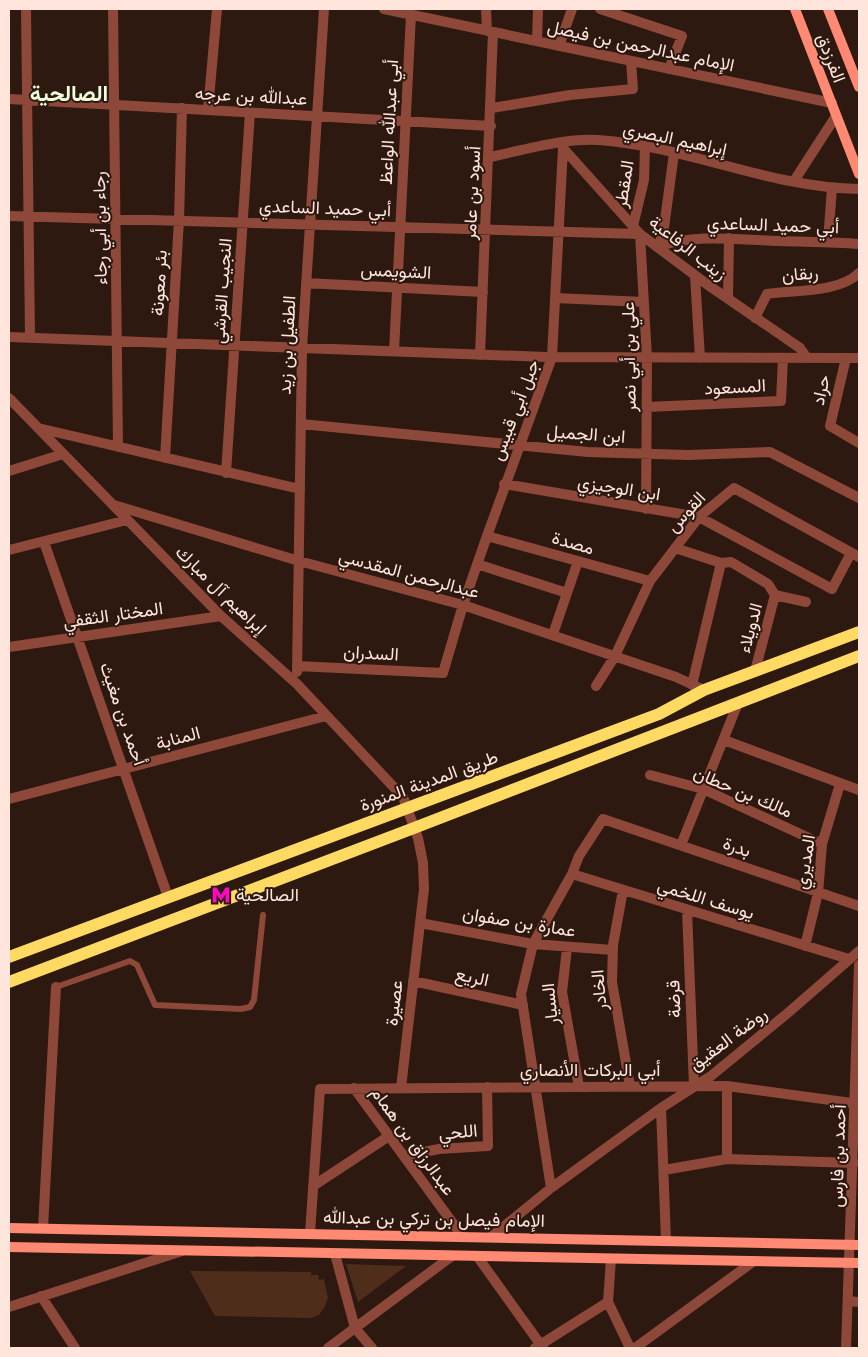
<svg xmlns="http://www.w3.org/2000/svg" width="868" height="1357" font-family="Helvetica,Vazirmatn,sans-serif">
<style>
.building{fill:#4f2d1b}
.lines{fill:none;stroke-linecap:round;stroke-linejoin:round}
.service{stroke:#8e4839;stroke-width:6}
.minor{stroke:#8e4839;stroke-width:10}
.secondary{stroke:#ff8973;stroke-width:10}
.primary{stroke:#ffda63;stroke-width:12}
.labels{text-anchor:middle;stroke-width:4;stroke-linejoin:round;paint-order:stroke}
.street-label{font-size:18px;fill:#ffe5dc;stroke:#2d1910}
.poi-label{font-size:18px;fill:#ffe5dc;stroke:#2d1910;text-anchor:start}
.district-label{font-size:22px;font-weight:bold;fill:#eeffde;stroke:#2d1910}
</style>
<rect width="100%" height="100%" fill="#2d1910"/>
<path class="building" d="M346,1264L406,1266L358,1302Z
M190,1271L311,1272V1275H318L319,1280L324,1279L328,1298L324,1308L319,1315L311,1318L215,1316Z"/>
<g class="lines">
<path class="service" d="M56,987L130,961L137,965L155,1005L241,1009L250,1007L254,1000L263,915"/>
<path class="minor" d="M26,9L30,337
M113,9L118,447
M384,9L832,103
M486,9L487,31
M600,9L682,36L669,69
M537,41L538,9
M559,46L572,9
M9,99L491,126
M492,108L570,95L633,89L631,61
M208,110L217,9
M563,148L640,234L708,285L800,348L807,358
M490,157C524,150 563,138 598,140C687,146 770,188 859,189
M794,181L836,116
M9,216L640,234L647,358L646,509
M633,226L644,180L645,146
M828,241L832,188
M657,247C697,233 738,240 779,241C806,242 832,242 859,244
M657,247L663,235L674,153
M695,276L700,358
M306,283L483,292
M555,298L644,302
M728,299L729,238
M755,318L767,294C794,290 839,293 859,273
M9,337L546,357L859,358
M394,351L411,15
M480,355L493,32
M846,358L830,426L859,443
M9,398L221,616L297,684L403,797L418,838L423,863L424,889L401,1088
M647,407L781,401L783,358
M301,424L588,452L688,455L770,452L859,498
M38,428L300,489
M165,458L179,220L182,108
M9,471L63,454
M226,473L250,112
M504,484L699,517L832,589L851,553
M114,505L299,561L463,605L676,677L704,690
M487,536L650,581
M44,542L168,897
M675,548L721,563L731,562L768,584L775,595
M9,550L127,520
M477,564L567,593
M553,634L578,561
M9,647L221,616
M297,666L443,673L463,605L487,536L552,357L563,148
M755,671L775,595L806,602
M297,672L302,348L324,9
M692,685L721,563
M596,686L615,656L650,581L699,517L734,488L859,557
M724,740L859,790
M650,775L703,789L822,844
M9,799L326,716
M681,845L738,703
M623,890L613,945L612,982L630,1086
M687,910L694,1086
M420,923L533,944L613,950
M805,946L818,893L822,844L840,784
M567,948L562,992L579,1087
M849,959L572,874L579,856L603,819L859,906
M413,981L523,1005
M727,1086V1159
M354,1088L463,1237
M661,1108L666,1241
M404,1156L439,1149L488,1146L487,1087
M664,1170L727,1159L854,1163
M313,1186L389,1136
M551,1188L521,994L533,944L572,874
M43,1228L56,987
M310,1233L320,1089L727,1086L859,1104
M491,1237L551,1188L661,1108L711,1076L789,1012L859,951
M335,1254L355,1328L372,1348
M477,1256L543,1348
M611,1259L608,1302L630,1348
M41,1296L75,1348
M848,1301L859,1302
M9,1307L182,1251
M328,1348L452,1256
M535,1348L608,1302
M635,1348L754,1261
M846,1348L859,965"/>
<path class="secondary" d="M795,9L859,174
M828,9L859,87
M9,1228L859,1245
M9,1247L859,1263"/>
<path class="primary" d="M9,957L659,714L704,690L859,632
M9,982L414,828L859,656"/>
</g>
<defs>
<g id="metro-bare" transform="scale(1.5)"><path d="M-5.5 5V-5H-3L0 0L3-5H5.5V5H3V-.5L0 4L-3-.5V5Z" fill="#ff08c4" stroke="#2d1910" stroke-width="2.5" paint-order="stroke"/></g>
</defs>
<g fill-rule="evenodd">
<use href="#metro-bare" x="221" y="895"/>
</g>
<g class="labels">
<g class="street-label">
<text transform="translate(641 46) rotate(12)" y="6">الإمام عبدالرحمن بن فيصل</text>
<text transform="translate(831 58) rotate(69)" y="6">الفرزدق</text>
<text transform="translate(251 96) rotate(3)" y="6">عبدالله بن عرجه</text>
<text transform="translate(389 122) rotate(-87)" y="6">أبي عبدالله الواعظ</text>
<text transform="translate(675 139) rotate(12)" y="6">إبراهيم البصري</text>
<text transform="translate(624 184) rotate(-81)" y="6">المقطر</text>
<text transform="translate(472 193) rotate(-87)" y="6">أسود بن عامر</text>
<text transform="translate(325 208) rotate(2)" y="6">أبي حميد الساعدي</text>
<text transform="translate(773 225) rotate(2)" y="6">أبي حميد الساعدي</text>
<text transform="translate(100 228) rotate(-91)" y="6">رجاء بن أبي رجاء</text>
<text transform="translate(688 248) rotate(38)" y="6">زينب الرفاعية</text>
<text transform="translate(396 271) rotate(3)" y="6">الشويمس</text>
<text transform="translate(800 274) rotate(-5)" y="6">ربقان</text>
<text transform="translate(159 283) rotate(-87)" y="6">بئر معونة</text>
<text transform="translate(222 291) rotate(-86)" y="6">النجيب القرشي</text>
<text transform="translate(287 345) rotate(-87)" y="6">الطفيل بن زيد</text>
<text transform="translate(629 357) rotate(-91)" y="6">علي بن أبي نصر</text>
<text transform="translate(735 387) rotate(-3)" y="6">المسعود</text>
<text transform="translate(821 390) rotate(-77)" y="6">حراد</text>
<text transform="translate(515 410) rotate(-69)" y="6">جبل أبي قبيس</text>
<text transform="translate(586 434) rotate(4)" y="6">ابن الجميل</text>
<text transform="translate(619 488) rotate(9)" y="6">ابن الوجيزي</text>
<text transform="translate(686 512) rotate(-47)" y="6">القوس</text>
<text transform="translate(573 543) rotate(16)" y="6">مصدة</text>
<text transform="translate(409 574) rotate(15)" y="6">عبدالرحمن المقدسي</text>
<text transform="translate(221 590) rotate(44)" y="6">إبراهيم آل مبارك</text>
<text transform="translate(113 615) rotate(-8)" y="6">المختار الثقفي</text>
<text transform="translate(750 628) rotate(-75)" y="6">الدويلاء</text>
<text transform="translate(371 653) rotate(3)" y="6">السدران</text>
<text transform="translate(123 714) rotate(71)" y="6">أحمد بن مغيث</text>
<text transform="translate(178 738) rotate(-15)" y="6">المنابة</text>
<text transform="translate(429 781) rotate(-20)" y="6">طريق المدينة المنورة</text>
<text transform="translate(743 792) rotate(23)" y="6">مالك بن حطان</text>
<text transform="translate(737 847) rotate(19)" y="6">بدرة</text>
<text transform="translate(805 862) rotate(-81)" y="6">المديري</text>
<text transform="translate(706 899) rotate(17)" y="6">يوسف اللخمي</text>
<text transform="translate(519 922) rotate(9)" y="6">عمارة بن صفوان</text>
<text transform="translate(472 977) rotate(12)" y="6">الريع</text>
<text transform="translate(599 990) rotate(-95)" y="6">الخادر</text>
<text transform="translate(674 999) rotate(-92)" y="6">قرضة</text>
<text transform="translate(394 1003) rotate(-83)" y="6">عصيرة</text>
<text transform="translate(550 1004) rotate(-96)" y="6">السيار</text>
<text transform="translate(728 1039) rotate(-37)" y="6">روضة العقيق</text>
<text x="590" y="1076">أبي البركات الأنصاري</text>
<text transform="translate(458 1132) rotate(-5)" y="6">اللحي</text>
<text transform="translate(413 1141) rotate(54)" y="6">عبدالرزاق بن همام</text>
<text transform="translate(838 1156) rotate(-88)" y="6">أحمد بن فارس</text>
<text transform="translate(434 1219) rotate(1)" y="6">الإمام فيصل بن تركي بن عبدالله</text>
</g>
<g class="poi-label">
<text x="236" y="901">الصالحية</text>
</g>
<g class="district-label">
<text x="69" y="101">الصالحية</text>
</g>
</g>
<rect width="868" height="1357" fill="none" stroke="#ffe5dc" stroke-width="20"/>
</svg>
